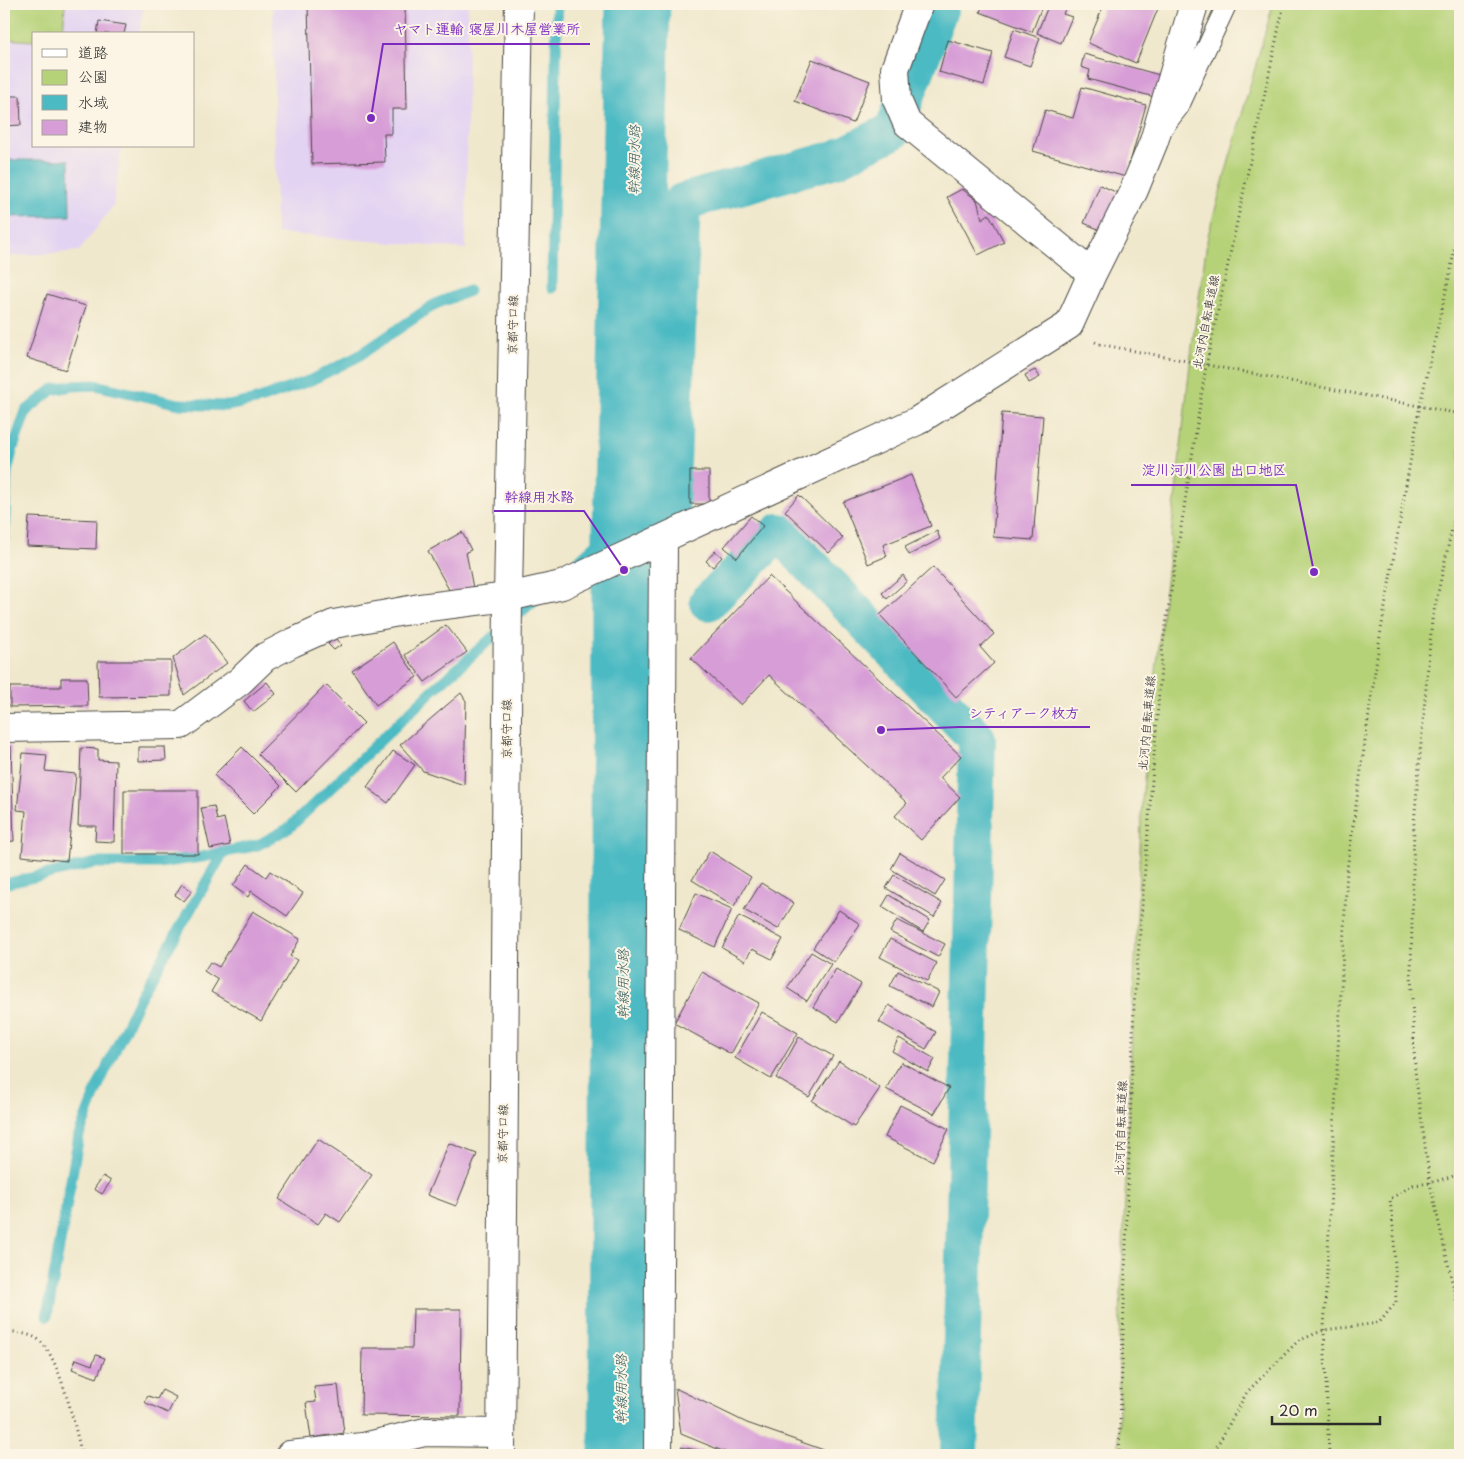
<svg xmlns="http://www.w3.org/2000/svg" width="1464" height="1459" viewBox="0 0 1464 1459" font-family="'Playpen Sans','Klee One',sans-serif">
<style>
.built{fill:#e3d3f3}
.green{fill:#b6d278;stroke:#707e52}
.water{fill:#4bbac3;stroke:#3b7277}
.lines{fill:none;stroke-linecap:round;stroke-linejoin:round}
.stream{stroke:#4bbac3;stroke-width:11}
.canal{stroke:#4bbac3;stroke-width:38}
.river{stroke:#4bbac3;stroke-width:65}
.building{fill:#d79dd7}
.service-casing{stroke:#494743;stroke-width:21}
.minor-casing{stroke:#494743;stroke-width:30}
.primary-casing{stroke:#494743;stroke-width:30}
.path{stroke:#494743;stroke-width:3;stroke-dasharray:1 4;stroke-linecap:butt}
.service{stroke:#fff;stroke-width:19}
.minor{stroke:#fff;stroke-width:28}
.primary{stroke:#fff;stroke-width:28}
.labels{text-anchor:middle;stroke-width:4;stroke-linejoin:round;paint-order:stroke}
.street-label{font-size:12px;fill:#2b2b2b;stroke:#fcf5e5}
.water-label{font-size:14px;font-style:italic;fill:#365d60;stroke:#fcf5e5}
.leader{fill:none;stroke:#7b2cbf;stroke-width:2}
.callout-dot{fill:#7b2cbf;stroke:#fcf5e5;stroke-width:2}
.callout-label{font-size:14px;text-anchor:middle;font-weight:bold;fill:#7b2cbf;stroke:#fcf5e5;stroke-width:4;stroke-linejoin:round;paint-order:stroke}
</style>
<rect width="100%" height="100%" fill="#fcf5e5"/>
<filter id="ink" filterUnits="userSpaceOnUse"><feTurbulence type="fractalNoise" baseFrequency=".02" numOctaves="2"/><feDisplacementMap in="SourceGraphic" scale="10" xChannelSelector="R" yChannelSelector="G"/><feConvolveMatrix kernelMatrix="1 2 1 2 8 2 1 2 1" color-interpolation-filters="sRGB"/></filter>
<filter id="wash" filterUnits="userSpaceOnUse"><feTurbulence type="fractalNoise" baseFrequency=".0096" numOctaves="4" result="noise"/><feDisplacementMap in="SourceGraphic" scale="20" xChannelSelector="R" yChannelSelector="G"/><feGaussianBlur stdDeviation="1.12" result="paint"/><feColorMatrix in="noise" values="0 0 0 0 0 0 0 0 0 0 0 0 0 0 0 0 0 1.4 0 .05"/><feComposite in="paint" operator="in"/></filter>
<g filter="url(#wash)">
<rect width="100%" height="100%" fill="#f0e8cc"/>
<!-- built -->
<path class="built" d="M 4,4 L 144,4 L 139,34 L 34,34 L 34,146 L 122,146 L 113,206 L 79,251 L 4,257 Z
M 273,4 L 468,4 L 466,249 L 276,233 Z"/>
<!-- green -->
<path class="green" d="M 4,4 L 65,4 L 63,34 L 34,34 L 34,41 L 4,39 Z
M 1273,4 L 1460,4 L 1460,1455 L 1119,1455 L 1119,1338 L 1142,799 L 1192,346 L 1208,235 Z"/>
<!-- water -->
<path class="water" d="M 4,160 L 69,160 L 70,216 L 4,217 Z"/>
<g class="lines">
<!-- stream -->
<path class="stream" d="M 552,288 L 557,4
M 4,537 L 7,471 L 13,448 L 26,411 L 52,390 L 71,386 L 95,385 L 179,404 L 228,406 L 260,399 L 311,380 L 357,357 L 435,304 L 469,291
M 565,573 L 626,517
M 4,884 L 95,863 L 159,863 L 202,857 L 258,845 L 289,828 L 433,690 L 538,597
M 47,1316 L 79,1135 L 98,1086 L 140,997 L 223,853"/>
<!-- canal -->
<path class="canal" d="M 626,517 L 670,516 L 682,202 L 836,159 L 893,131 L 941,4
M 708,602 L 779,532 L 977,739 L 959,1455"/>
<!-- river -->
<path class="river" d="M 621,1455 L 624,570 L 638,4"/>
</g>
<g id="blocks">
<!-- building -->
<path class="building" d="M 308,4 L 405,4 L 407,109 L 392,109 L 392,134 L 384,134 L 385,162 L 312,164 Z
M 983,4 L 1043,4 L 1032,32 L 980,12 Z
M 1049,4 L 1067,4 L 1063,14 L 1072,17 L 1061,43 L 1037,33 Z
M 1104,4 L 1155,4 L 1159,6 L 1136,63 L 1088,43 Z
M 99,21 L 126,25 L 124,34 L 97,34 Z
M 1014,29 L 1040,38 L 1030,66 L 1004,57 Z
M 948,40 L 993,53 L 984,85 L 939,72 Z
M 1084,54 L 1163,76 L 1158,98 L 1088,79 L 1090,70 L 1081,67 Z
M 812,59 L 870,81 L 853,123 L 795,101 Z
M 1082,87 L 1146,105 L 1126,177 L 1033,151 L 1045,110 L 1073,118 Z
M 4,96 L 20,96 L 21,125 L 4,126 Z
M 1100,185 L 1120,194 L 1105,232 L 1084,223 Z
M 962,189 L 977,200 L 982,219 L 989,214 L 1004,242 L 978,255 L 947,197 Z
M 47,294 L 86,306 L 66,370 L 27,358 Z
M 1035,370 L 1040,377 L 1029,383 L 1025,375 Z
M 1002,413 L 1043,416 L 1033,540 L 993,537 Z
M 690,471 L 709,471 L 709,504 L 690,504 Z
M 911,475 L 931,526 L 883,545 L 887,556 L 868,564 L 843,502 Z
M 799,495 L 843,538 L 829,553 L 785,511 Z
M 751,516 L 763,526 L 737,558 L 724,547 Z
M 29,517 L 97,520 L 96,549 L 27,546 Z
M 937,531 L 940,539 L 909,555 L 905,547 Z
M 462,532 L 471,550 L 466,552 L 474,593 L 453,597 L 428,551 Z
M 715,551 L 722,557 L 713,567 L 706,561 Z
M 933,567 L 994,634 L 980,647 L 994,663 L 956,697 L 880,615 Z
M 903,575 L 907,581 L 887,599 L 882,593 Z
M 769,576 L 961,756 L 940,778 L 960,797 L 921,840 L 895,816 L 907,803 L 769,675 L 741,705 L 691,658 Z
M 446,625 L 467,652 L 425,682 L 405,655 Z
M 205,634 L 227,663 L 184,695 L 173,658 Z
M 335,638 L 341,645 L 334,650 L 328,644 Z
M 393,642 L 417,677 L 376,705 L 352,670 Z
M 98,661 L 171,661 L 171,696 L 99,697 Z
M 61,678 L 87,678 L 88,706 L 10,707 L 10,687 L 61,687 Z
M 267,682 L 276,694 L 253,712 L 244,701 Z
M 326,685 L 364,723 L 296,792 L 258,754 Z
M 461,693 L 466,701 L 464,785 L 423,771 L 400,745 Z
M 4,746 L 11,746 L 14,841 L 4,842 Z
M 138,747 L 165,747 L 166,760 L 138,761 Z
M 242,747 L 281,786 L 253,814 L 214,775 Z
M 81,748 L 98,749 L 98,760 L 116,761 L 114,842 L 95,841 L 96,826 L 78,826 Z
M 393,751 L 415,765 L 388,803 L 367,787 Z
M 23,753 L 47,755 L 45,771 L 76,774 L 67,861 L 22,856 L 26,811 L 17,810 Z
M 124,790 L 198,790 L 198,854 L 124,854 Z
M 214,806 L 217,820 L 224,818 L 230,845 L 210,849 L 201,808 Z
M 710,851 L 751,877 L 734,906 L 692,880 Z
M 900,853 L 945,880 L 935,896 L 891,869 Z
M 248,864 L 266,877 L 270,871 L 303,893 L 287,916 L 251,891 L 248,897 L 233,886 Z
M 894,875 L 942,903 L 934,917 L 886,888 Z
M 761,883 L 794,903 L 778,929 L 744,910 Z
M 182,884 L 192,891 L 184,901 L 175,895 Z
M 696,893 L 732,909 L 715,947 L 679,930 Z
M 889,895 L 930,920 L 923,932 L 882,907 Z
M 839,910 L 860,924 L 834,962 L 813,948 Z
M 253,911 L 300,939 L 290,956 L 297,960 L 261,1021 L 211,992 L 218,980 L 204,971 L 210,962 L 219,967 Z
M 739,916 L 783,939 L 772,959 L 752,949 L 745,961 L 722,948 Z
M 897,920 L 945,944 L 938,957 L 890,932 Z
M 890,939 L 937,963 L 927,981 L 880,957 Z
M 811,952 L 831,964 L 807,1001 L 787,988 Z
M 836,969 L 861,984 L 838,1022 L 813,1007 Z
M 898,971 L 939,992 L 932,1007 L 890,986 Z
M 702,972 L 759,1003 L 731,1054 L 674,1023 Z
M 889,1005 L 936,1032 L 926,1049 L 879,1022 Z
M 762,1012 L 798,1033 L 771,1079 L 735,1058 Z
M 799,1037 L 833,1056 L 809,1097 L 776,1078 Z
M 899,1038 L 935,1059 L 928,1072 L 892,1051 Z
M 839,1061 L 880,1088 L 854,1127 L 812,1101 Z
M 901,1062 L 949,1088 L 934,1114 L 886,1089 Z
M 900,1105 L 949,1129 L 933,1161 L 885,1137 Z
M 318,1139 L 372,1175 L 340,1222 L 326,1213 L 318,1224 L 279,1199 Z
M 449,1143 L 477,1154 L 456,1206 L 427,1195 Z
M 103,1176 L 111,1181 L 102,1194 L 94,1189 Z
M 413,1309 L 461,1309 L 460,1416 L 361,1415 L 362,1348 L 412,1348 Z
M 96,1355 L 105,1358 L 97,1378 L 72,1369 L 76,1359 L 92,1365 Z
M 338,1385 L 344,1433 L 311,1438 L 306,1403 L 316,1402 L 314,1387 Z
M 675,1388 L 747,1423 L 838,1455 L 732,1455 L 681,1434 Z
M 162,1390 L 176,1397 L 168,1413 L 144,1402 L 148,1396 L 157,1399 Z
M 681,1447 L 718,1454 L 718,1455 L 679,1455 Z"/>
</g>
</g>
<g filter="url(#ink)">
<use href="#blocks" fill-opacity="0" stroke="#494743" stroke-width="1"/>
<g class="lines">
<defs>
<path id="service" d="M 1163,128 L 1179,107 L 1227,4"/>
<path id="minor" d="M 919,4 L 895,69 L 897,100 L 907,123 L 1092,274
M 4,728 L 181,725 L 240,681 L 265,657 L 292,643 L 334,624 L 420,608 L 508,597 L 562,585 L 917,421 L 1069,325 L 1092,274 L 1134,190 L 1154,141 L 1194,4
M 290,1455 L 363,1447 L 425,1432 L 501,1433
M 658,1455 L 663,540"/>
<path id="primary" d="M 501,1455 L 508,597 L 519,4"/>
</defs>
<!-- service casing -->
<use href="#service" class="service-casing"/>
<!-- minor casing -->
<use href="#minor" class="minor-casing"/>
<!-- primary casing -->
<use href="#primary" class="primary-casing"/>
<!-- path -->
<path class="path" d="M 1095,342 L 1099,344 L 1460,414
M 1460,492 L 1432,620 L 1414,823 L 1411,972 L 1415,1071 L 1430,1183 L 1460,1317
M 4,1330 C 13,1332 25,1333 34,1337 C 59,1348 75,1429 82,1455
M 1119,1455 L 1134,1006 L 1163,643 L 1206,366 L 1284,4
M 1212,1455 L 1247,1392 L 1298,1341 L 1324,1330 L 1379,1323 L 1396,1302 L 1394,1236 L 1390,1199 L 1413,1185 L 1430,1183 L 1460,1174
M 1329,1455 L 1324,1330 L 1347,869 L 1380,636 L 1420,405 L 1451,269 L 1460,215"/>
<!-- service -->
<use href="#service" class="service"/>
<!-- minor -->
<use href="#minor" class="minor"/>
<!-- primary -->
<use href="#primary" class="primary"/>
</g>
</g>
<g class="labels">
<!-- street labels -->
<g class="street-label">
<text transform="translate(1206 322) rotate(-79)" y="4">北河内自転車道線</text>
<text transform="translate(513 325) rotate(-89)" y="4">京都守口線</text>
<text transform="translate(1147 723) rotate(-85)" y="4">北河内自転車道線</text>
<text transform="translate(507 729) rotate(-90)" y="4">京都守口線</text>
<text transform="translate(1121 1128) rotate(-88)" y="4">北河内自転車道線</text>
<text transform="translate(503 1134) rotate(-89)" y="4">京都守口線</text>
</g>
<!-- water labels -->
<g class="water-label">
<text transform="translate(634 160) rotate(-89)" y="5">幹線用水路</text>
<text transform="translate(623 984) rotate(-90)" y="5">幹線用水路</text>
<text transform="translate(621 1389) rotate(-90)" y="5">幹線用水路</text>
</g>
</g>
<!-- callouts -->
<path class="leader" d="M371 118L383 44H590M1314 572L1296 485H1131M624 570L584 511H494M881 730L959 727H1090"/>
<g class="callout-dot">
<circle cx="371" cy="118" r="5"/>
<circle cx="1314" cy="572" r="5"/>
<circle cx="624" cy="570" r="5"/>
<circle cx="881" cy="730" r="5"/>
</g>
<g class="callout-label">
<text x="487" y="34">ヤマト運輸 寝屋川木屋営業所</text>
<text x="1214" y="475">淀川河川公園 出口地区</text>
<text x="539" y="502">幹線用水路</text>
<text x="1024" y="718">シティアーク枚方</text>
</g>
<!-- margin -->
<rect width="1464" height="1459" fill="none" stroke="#fcf5e5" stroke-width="20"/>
<!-- legend -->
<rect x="32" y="32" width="162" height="115" fill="#fcf5e5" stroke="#a8a49b"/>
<rect x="42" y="49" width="25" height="8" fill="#ffffff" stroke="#a8a49b"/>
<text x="78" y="58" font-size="15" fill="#2b2b2b">道路</text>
<rect x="42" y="70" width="25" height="15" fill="#b6d278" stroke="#a8a49b"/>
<text x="78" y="82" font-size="15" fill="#2b2b2b">公園</text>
<rect x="42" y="95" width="25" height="15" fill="#4bbac3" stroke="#a8a49b"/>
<text x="78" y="108" font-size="15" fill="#2b2b2b">水域</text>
<rect x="42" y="120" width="25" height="15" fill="#d79dd7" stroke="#a8a49b"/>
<text x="78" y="132" font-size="15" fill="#2b2b2b">建物</text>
<!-- scale -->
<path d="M1272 1416v8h108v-8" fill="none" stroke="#2b2b2b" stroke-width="2.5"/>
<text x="1279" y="1416" font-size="15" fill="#2b2b2b" stroke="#fcf5e5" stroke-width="4" paint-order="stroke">20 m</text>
</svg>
